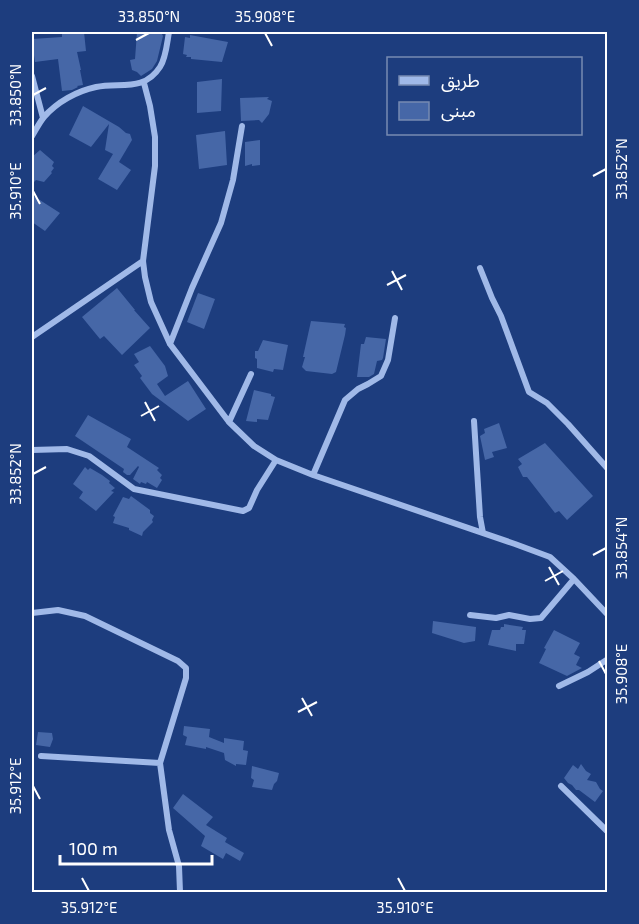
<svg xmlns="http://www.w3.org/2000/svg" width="639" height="924" viewBox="0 0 639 924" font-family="'Exo 2','Noto Sans Arabic',sans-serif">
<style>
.building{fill:#4667a7}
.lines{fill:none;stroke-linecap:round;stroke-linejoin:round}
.minor{stroke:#a0b9e8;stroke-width:6}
.ticks{fill:none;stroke:#fff;stroke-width:2}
.neatline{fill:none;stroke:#fff;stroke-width:2}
.ticks-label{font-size:15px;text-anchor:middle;fill:#fff}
</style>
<rect width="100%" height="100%" fill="#1d3d7e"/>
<!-- building -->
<path class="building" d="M 62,32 L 84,32 L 86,51 L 77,52 L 81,70 L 80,70 L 83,85 L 77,86 L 78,87 L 72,90 L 62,91 L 58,59 L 35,62 L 32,42 L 32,39 L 62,37 Z
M 137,32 L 161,32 L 163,36 L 157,61 L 152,69 L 141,76 L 137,72 L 132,70 L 130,60 L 135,59 Z
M 190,35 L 228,42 L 222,62 L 191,59 L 191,57 L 186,57 L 187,55 L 183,54 L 185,37 L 190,38 Z
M 222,79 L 221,111 L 197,113 L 197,82 Z
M 269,97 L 267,99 L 272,101 L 269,114 L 262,123 L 259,120 L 241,121 L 240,98 Z
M 83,106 L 119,127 L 126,133 L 130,134 L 132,140 L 119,162 L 131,170 L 117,190 L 98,179 L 113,154 L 105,150 L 109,124 L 91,147 L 69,135 Z
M 225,131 L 227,165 L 199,169 L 196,135 Z
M 260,140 L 260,165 L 252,166 L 252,164 L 245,166 L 245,142 Z
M 40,150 L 54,162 L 52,166 L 54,168 L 51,172 L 52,173 L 44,182 L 36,180 L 32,184 L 32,157 Z
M 32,195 L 60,213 L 45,231 L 32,222 Z
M 117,288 L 135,310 L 134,310 L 150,328 L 122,355 L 104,336 L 100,339 L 82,317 Z
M 198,293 L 215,299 L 204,329 L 187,322 Z
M 311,321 L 345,324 L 344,327 L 346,328 L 345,335 L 336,372 L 332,374 L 306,371 L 302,367 L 305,357 L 303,357 Z
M 366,337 L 386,339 L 383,358 L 382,360 L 377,361 L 374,374 L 369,377 L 357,377 L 361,344 L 364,344 Z
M 263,340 L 288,345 L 283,370 L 274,369 L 273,372 L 257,368 L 257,359 L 255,358 L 255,351 L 258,351 Z
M 150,346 L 165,366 L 168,376 L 157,384 L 165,396 L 188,381 L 206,409 L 188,421 L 152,394 L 140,378 L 142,376 L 134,365 L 139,362 L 134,354 Z
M 254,390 L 271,394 L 271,396 L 275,397 L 268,420 L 257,419 L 257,422 L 246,421 Z
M 88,415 L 131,439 L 127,447 L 159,468 L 157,470 L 162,475 L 160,478 L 162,480 L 157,488 L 147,482 L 146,484 L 141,482 L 140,484 L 133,479 L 139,467 L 138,466 L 130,475 L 127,475 L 123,472 L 124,469 L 75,436 Z
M 499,423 L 507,448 L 492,452 L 494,457 L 485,460 L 480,436 L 485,433 L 484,429 Z
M 545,443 L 593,496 L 567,520 L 559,511 L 555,513 L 527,477 L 523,477 L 518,467 L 522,464 L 518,459 Z
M 85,467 L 88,470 L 90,468 L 102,475 L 110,481 L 109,483 L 115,488 L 111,491 L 114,492 L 96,511 L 79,498 L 83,492 L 73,484 Z
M 131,496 L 150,510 L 150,513 L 154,516 L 152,520 L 153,522 L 143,532 L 142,536 L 129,530 L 129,528 L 113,523 L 115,517 L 113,516 L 123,497 L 129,499 Z
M 433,621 L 476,627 L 475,641 L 464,643 L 432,633 Z
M 504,624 L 523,627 L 522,630 L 526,630 L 524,644 L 516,644 L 516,651 L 488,645 L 492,630 L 500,630 L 501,627 L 504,627 Z
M 554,630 L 580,643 L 574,654 L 580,657 L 576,665 L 582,668 L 567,676 L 539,663 L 546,649 L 544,648 Z
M 184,726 L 210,729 L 209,737 L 224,743 L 224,738 L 244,741 L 243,750 L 248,751 L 246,765 L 236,764 L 236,766 L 225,760 L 224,753 L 206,747 L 206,749 L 185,745 L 187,737 L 183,735 Z
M 38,732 L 52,733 L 53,739 L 50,747 L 36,745 Z
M 581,764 L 586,771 L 591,774 L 587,780 L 596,782 L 600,789 L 603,791 L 595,802 L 579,790 L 576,790 L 572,785 L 568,783 L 564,778 L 573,765 L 578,769 Z
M 252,766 L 279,773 L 277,781 L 274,784 L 272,790 L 252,787 L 254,780 L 251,778 Z
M 183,794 L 213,817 L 206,825 L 227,838 L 225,842 L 244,853 L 240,861 L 226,853 L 223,859 L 201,846 L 205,836 L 173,808 Z"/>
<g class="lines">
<!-- minor -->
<path class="minor" d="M 32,76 L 43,118
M 144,83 L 150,106 L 155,137 L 155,166 L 143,261 L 145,277 L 151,302 L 170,344 L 229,422 L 254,446 L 276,460 L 313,475 L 515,544 L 550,557 L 574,579 L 608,615
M 32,136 C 36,130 39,123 44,117 C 57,102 77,91 96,87 C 120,82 144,92 160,67 C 166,58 167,43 169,32
M 480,268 L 492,298 L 501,316 L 529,392 L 547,403 L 568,424 L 608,469
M 32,337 L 143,261
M 170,344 L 192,288 L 221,223 L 233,180 L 242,126
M 474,421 L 480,517 L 483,533
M 229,422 L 251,374
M 32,450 L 67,449 L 89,456 L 134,489 L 243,511 L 249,508 L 257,490 L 276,460
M 313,475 L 345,400 L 358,389 L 368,384 L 381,376 L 388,360 L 395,318
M 32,613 L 58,610 L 85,616 L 178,661 L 186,668 L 186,678 L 160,763 L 169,830 L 179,866 L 180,892
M 470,615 L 496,618 L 509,615 L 530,619 L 541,618 L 574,579
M 559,686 L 588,672 L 608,659
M 41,756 L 160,763
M 561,786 L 608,832"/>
</g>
<!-- ticks -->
<path class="ticks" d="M 265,33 L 272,46M 136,40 L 149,33M 33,95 L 46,88M 593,176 L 606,169M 33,191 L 40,204M 392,271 L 402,290M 387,285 L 406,275M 145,402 L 155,421M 141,416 L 159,406M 33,474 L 46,467M 593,555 L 606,548M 549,567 L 559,585M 545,581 L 563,571M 599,661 L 606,674M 302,698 L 312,716M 298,712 L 317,702M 33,786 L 40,799M 82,878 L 89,891M 398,878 L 405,891"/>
<!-- border -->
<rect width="639" height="924" fill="none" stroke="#1d3d7e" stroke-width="66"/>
<!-- legend -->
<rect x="387" y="57" width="195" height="78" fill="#1d3d7e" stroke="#778bb2" stroke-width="1.5"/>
<rect x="399" y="76" width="30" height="9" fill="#a0b9e8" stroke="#778bb2" stroke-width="1.5"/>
<text x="441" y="87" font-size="18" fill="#ffffff">طريق</text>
<rect x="399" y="102" width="30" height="18" fill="#4667a7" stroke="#778bb2" stroke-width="1.5"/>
<text x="441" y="117" font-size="18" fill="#ffffff">مبنى</text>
<!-- scale -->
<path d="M60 855v9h152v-9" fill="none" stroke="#ffffff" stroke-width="3"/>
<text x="69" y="855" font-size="18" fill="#ffffff" stroke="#1d3d7e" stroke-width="4.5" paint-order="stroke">100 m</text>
<rect x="33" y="33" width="573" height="858" class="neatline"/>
<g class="ticks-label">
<text x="149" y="22">33.850°N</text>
<text x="265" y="22">35.908°E</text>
<text transform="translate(16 95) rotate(-90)" y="5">33.850°N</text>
<text transform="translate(622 169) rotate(-90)" y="5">33.852°N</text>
<text transform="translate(16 191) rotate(-90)" y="5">35.910°E</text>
<text transform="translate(16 474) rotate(-90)" y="5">33.852°N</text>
<text transform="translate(622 548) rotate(-90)" y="5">33.854°N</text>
<text transform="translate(622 674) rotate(-90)" y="5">35.908°E</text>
<text transform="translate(16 786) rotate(-90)" y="5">35.912°E</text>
<text x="89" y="913">35.912°E</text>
<text x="405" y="913">35.910°E</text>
</g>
</svg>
